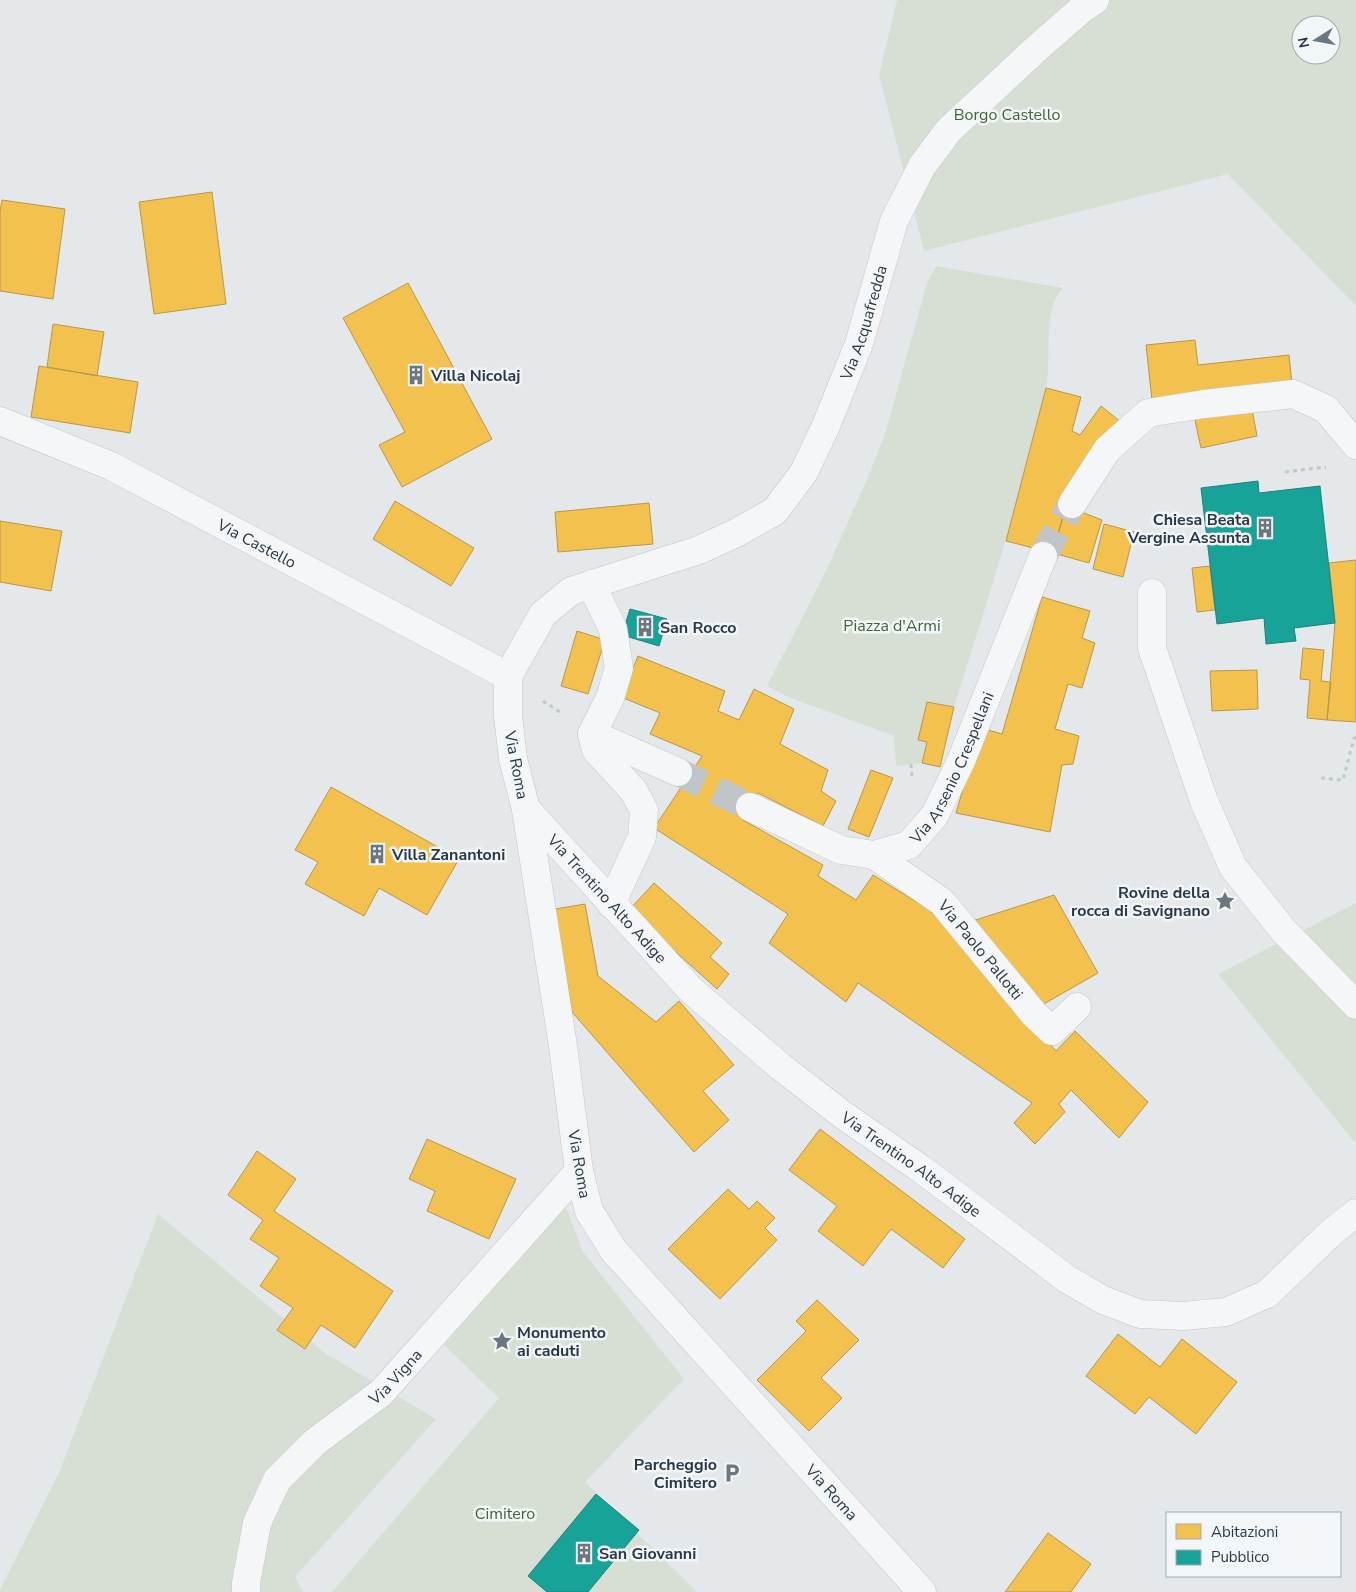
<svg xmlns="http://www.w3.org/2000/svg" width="1356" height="1592" viewBox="0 0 1356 1592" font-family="'Nunito Sans',sans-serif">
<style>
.green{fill:#d7dfd5;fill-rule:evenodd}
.homes{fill:#f2c14e;stroke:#b6984c}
.public{fill:#17a398;stroke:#1c837f}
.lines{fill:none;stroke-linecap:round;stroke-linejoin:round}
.street-tunnel{stroke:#bfc5c9;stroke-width:28;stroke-dasharray:28 14;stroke-linecap:butt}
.street-casing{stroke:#c3c6c8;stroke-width:29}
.path{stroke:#c3c8ca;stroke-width:3;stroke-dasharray:4 4;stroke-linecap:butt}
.street{stroke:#f4f6f7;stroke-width:28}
.labels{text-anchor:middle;stroke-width:5;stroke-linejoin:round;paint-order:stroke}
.park-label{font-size:16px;fill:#446335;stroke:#f3f6f9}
.street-label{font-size:16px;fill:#293846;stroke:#f3f6f9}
.poi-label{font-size:16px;font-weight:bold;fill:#293846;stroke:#f3f6f9;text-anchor:start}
</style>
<rect width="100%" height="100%" fill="#e5e8ea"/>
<!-- green -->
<path class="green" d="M 897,0 L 1356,0 L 1356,306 L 1228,174 L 924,251 L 879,75 ZM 1301,25 L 1331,25 L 1331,55 L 1301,55 Z
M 936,266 L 1063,288 C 1042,306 1052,363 1046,390 C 1021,497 987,602 954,707 L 927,702 L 918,739 L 927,742 L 922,763 L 896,766 L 894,736 L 788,697 L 767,686 L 825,573 L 868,477 L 885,434 L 927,283 Z
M 1356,903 L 1356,1144 L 1218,974 Z
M 565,1205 L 583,1252 L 684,1379 L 585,1482 L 697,1592 L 332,1592 L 499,1398 L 444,1345 Z
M 158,1214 L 325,1353 L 436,1419 L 295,1577 L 303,1592 L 0,1592 L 0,1589 L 59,1473 Z"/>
<!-- homes -->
<path class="homes" d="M 212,192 L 226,304 L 154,314 L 139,202 Z
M 2,200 L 65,209 L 53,299 L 0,291 L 0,211 Z
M 408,283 L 492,439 L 402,487 L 379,445 L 405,432 L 343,318 Z
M 53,324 L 104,332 L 97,376 L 47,367 Z
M 1195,340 L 1198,365 L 1289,355 L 1293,394 L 1153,409 L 1146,345 Z
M 39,366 L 138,382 L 130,433 L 31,417 Z
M 1046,388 L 1081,397 L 1072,431 L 1080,435 L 1101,406 L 1127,427 L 1068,497 L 1053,553 L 1006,541 Z
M 1251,404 L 1257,436 L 1201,448 L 1194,416 Z
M 395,501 L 474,548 L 451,586 L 373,539 Z
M 649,503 L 653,544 L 558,552 L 555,512 Z
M 1066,506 L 1102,520 L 1089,563 L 1053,553 Z
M 0,521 L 62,531 L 51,591 L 0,582 Z
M 1104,524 L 1134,532 L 1123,577 L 1093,569 Z
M 1356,560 L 1356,722 L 1327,720 L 1335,623 L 1329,563 Z
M 1210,566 L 1215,610 L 1197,612 L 1192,568 Z
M 1042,597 L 1090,611 L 1082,638 L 1095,643 L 1082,688 L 1068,684 L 1055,729 L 1079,736 L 1073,764 L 1062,765 L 1050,832 L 956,813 L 981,728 L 1002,734 Z
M 577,631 L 605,640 L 588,694 L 561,686 Z
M 1303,648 L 1324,650 L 1321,681 L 1331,682 L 1327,720 L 1307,718 L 1310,680 L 1300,679 Z
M 638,656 L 725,691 L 718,711 L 739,720 L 754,689 L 794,709 L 780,744 L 828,770 L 821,791 L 836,801 L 823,826 L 758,793 L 743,820 L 823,865 L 818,876 L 856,900 L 873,875 L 928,909 L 971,953 L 1056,1051 L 1075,1031 L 1148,1102 L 1119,1138 L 1071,1090 L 1059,1104 L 1065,1112 L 1035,1144 L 1014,1123 L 1032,1103 L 858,983 L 846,1002 L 769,943 L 788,914 L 654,828 L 702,756 L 650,734 L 660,713 L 621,697 Z
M 1257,670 L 1258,709 L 1212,711 L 1210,671 Z
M 927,702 L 954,707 L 940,767 L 922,763 L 927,742 L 918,740 Z
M 871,770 L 893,778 L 869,837 L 848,829 Z
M 331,787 L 459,859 L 427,915 L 379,888 L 364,916 L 305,884 L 318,862 L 295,850 Z
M 654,883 L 722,943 L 710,957 L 729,974 L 717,989 L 629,910 Z
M 1054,895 L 1098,973 L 1035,1009 L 966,923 Z
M 585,904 L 598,976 L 656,1022 L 679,1001 L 734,1065 L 703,1091 L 729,1120 L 694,1152 L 572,1012 L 555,909 Z
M 820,1129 L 965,1239 L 943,1268 L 891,1229 L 863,1266 L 818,1231 L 837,1206 L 789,1170 Z
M 427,1139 L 516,1179 L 489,1239 L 427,1211 L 435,1191 L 409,1179 Z
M 257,1151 L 296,1179 L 274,1211 L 393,1291 L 355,1348 L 321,1325 L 305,1349 L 277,1330 L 293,1308 L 260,1286 L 279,1258 L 250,1239 L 263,1220 L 228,1195 Z
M 728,1189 L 749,1209 L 757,1201 L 775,1218 L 765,1228 L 777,1240 L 720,1299 L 668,1249 Z
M 817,1300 L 859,1340 L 821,1378 L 842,1398 L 809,1431 L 757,1380 L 806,1331 L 796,1321 Z
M 1118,1334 L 1160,1367 L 1182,1339 L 1237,1382 L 1196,1434 L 1149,1397 L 1135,1414 L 1086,1376 Z
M 1048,1533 L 1091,1564 L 1071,1592 L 1005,1592 Z"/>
<!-- public -->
<path class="public" d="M 1258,481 L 1259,493 L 1320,486 L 1335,623 L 1294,628 L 1296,641 L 1266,644 L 1264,618 L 1217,624 L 1201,488 Z
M 630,609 L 667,619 L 659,646 L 622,635 Z
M 596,1494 L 639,1530 L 588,1592 L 547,1592 L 528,1576 Z"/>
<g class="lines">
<!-- street-tunnel -->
<path class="street-tunnel" d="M 1043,556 L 1072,504
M 678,772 L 750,807"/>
<defs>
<g id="street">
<path id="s1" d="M 0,421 L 111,466 L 508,676"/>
<path d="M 1072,504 L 1107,450 L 1148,413 L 1204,404 L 1293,394 L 1326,409 L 1356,445"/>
<path d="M 591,584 L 613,629 L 619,668 L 610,698 L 592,734 L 596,750 L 633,790 L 644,810 L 642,837 L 611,904"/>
<path d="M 1152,593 L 1152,648 L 1204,801 L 1233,867 L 1283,930 L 1356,1005"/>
<path d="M 592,734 L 678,772"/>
<path id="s2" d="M 750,807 L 841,850 L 874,855 L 909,845 L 935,815 L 961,761 L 1043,556"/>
<path id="s3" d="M 526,809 L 691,990 L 781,1067 L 843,1115 L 921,1169 L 1067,1279 L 1103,1300 L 1140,1314 L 1183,1316 L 1226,1312 L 1267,1294 L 1332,1232 L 1356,1213"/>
<path id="s4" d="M 874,855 L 942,902 L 1034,1014 L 1052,1031 L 1077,1007"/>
<path id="s5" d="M 246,1592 L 246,1583 L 257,1523 L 277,1480 L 315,1442 L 381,1393 L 579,1171"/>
<path id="s6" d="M 922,1592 L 614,1251 L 589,1211 L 579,1171 L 563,1046 L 526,809 L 513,759 L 508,716 L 508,676 L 543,614 L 571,591 L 699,550 L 736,533 L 775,511 L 804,472 L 825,428 L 859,344 L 894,221 L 922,166 L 949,130 L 1036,49 L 1083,8 L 1095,0"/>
</g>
</defs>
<!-- street casing -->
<use href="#street" class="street-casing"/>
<!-- path -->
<path class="path" d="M 1285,472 L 1326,467
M 543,701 L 563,714
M 911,764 L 912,778
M 1321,778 L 1343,780 L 1354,738 L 1356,738"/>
<!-- street -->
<use href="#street" class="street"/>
</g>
<!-- icons -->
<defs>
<symbol id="building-bare" viewBox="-9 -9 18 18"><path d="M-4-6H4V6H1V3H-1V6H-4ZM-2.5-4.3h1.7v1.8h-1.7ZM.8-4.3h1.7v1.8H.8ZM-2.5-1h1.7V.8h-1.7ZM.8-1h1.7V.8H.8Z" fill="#6b767f" stroke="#f3f6f9" stroke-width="2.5" paint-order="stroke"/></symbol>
<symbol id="sight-bare" viewBox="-9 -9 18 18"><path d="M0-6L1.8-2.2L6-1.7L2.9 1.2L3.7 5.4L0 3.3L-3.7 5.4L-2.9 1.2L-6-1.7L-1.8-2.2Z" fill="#6b767f" stroke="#f3f6f9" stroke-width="2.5" paint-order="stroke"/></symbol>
<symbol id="parking-bare" viewBox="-9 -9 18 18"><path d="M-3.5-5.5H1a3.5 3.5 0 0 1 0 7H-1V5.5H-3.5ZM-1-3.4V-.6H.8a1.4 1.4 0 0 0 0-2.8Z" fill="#6b767f" stroke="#f3f6f9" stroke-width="2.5" paint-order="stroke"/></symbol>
</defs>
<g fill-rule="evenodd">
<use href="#building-bare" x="402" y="361" width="28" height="28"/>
<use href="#building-bare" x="1251" y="514" width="28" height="28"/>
<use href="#building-bare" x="631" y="613" width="28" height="28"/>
<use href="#building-bare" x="363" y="840" width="28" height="28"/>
<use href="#sight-bare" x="1211" y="887" width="28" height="28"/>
<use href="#sight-bare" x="488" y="1327" width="28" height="28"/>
<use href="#parking-bare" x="718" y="1459" width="28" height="28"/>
<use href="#building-bare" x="570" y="1539" width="28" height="28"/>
</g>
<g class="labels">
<!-- park labels -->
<g class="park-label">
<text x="1007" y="120">Borgo Castello</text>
<text x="892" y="631">Piazza d'Armi</text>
<text x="505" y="1519">Cimitero</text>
</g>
<!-- street labels -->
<g class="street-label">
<text dy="6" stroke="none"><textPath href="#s6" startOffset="1586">Via Acquafredda</textPath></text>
<text dy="6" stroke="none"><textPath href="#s1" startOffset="285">Via Castello</textPath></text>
<text transform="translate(517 765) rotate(79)" y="6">Via Roma</text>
<text dy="6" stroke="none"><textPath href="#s2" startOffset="260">Via Arsenio Crespellani</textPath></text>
<text dy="6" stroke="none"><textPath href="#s3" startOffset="121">Via Trentino Alto Adige</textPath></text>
<text dy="6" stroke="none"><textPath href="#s4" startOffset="144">Via Paolo Pallotti</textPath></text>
<text transform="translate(580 1164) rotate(80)" y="6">Via Roma</text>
<text dy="6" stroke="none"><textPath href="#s3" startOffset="526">Via Trentino Alto Adige</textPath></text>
<text dy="6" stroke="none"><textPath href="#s5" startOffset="275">Via Vigna</textPath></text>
<text transform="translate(832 1492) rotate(48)" y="6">Via Roma</text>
</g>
<!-- poi labels -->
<g class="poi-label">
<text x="431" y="381">Villa Nicolaj</text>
<text x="1250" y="525" text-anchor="end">Chiesa Beata<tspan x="1250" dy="18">Vergine Assunta</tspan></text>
<text x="660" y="633">San Rocco</text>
<text x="392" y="860">Villa Zanantoni</text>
<text x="1210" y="898" text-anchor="end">Rovine della<tspan x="1210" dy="18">rocca di Savignano</tspan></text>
<text x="517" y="1338">Monumento<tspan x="517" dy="18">ai caduti</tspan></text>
<text x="717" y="1470" text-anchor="end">Parcheggio<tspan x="717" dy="18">Cimitero</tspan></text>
<text x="599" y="1559">San Giovanni</text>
</g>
</g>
<!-- legend -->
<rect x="1166" y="1512" width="175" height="65" fill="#f3f6f9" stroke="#a2aab1"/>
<rect x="1176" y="1524" width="25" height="15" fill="#f2c14e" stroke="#a2aab1"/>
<text x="1211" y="1537" font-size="15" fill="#293846">Abitazioni</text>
<rect x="1176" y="1550" width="25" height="15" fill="#17a398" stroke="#a2aab1"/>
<text x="1211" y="1562" font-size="15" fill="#293846">Pubblico</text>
<!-- north arrow -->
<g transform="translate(1316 40) rotate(259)"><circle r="24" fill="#f3f6f9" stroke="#a2aab1"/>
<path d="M0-4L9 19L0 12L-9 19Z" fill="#6b767f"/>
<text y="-8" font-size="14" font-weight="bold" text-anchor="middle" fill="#293846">N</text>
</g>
</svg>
